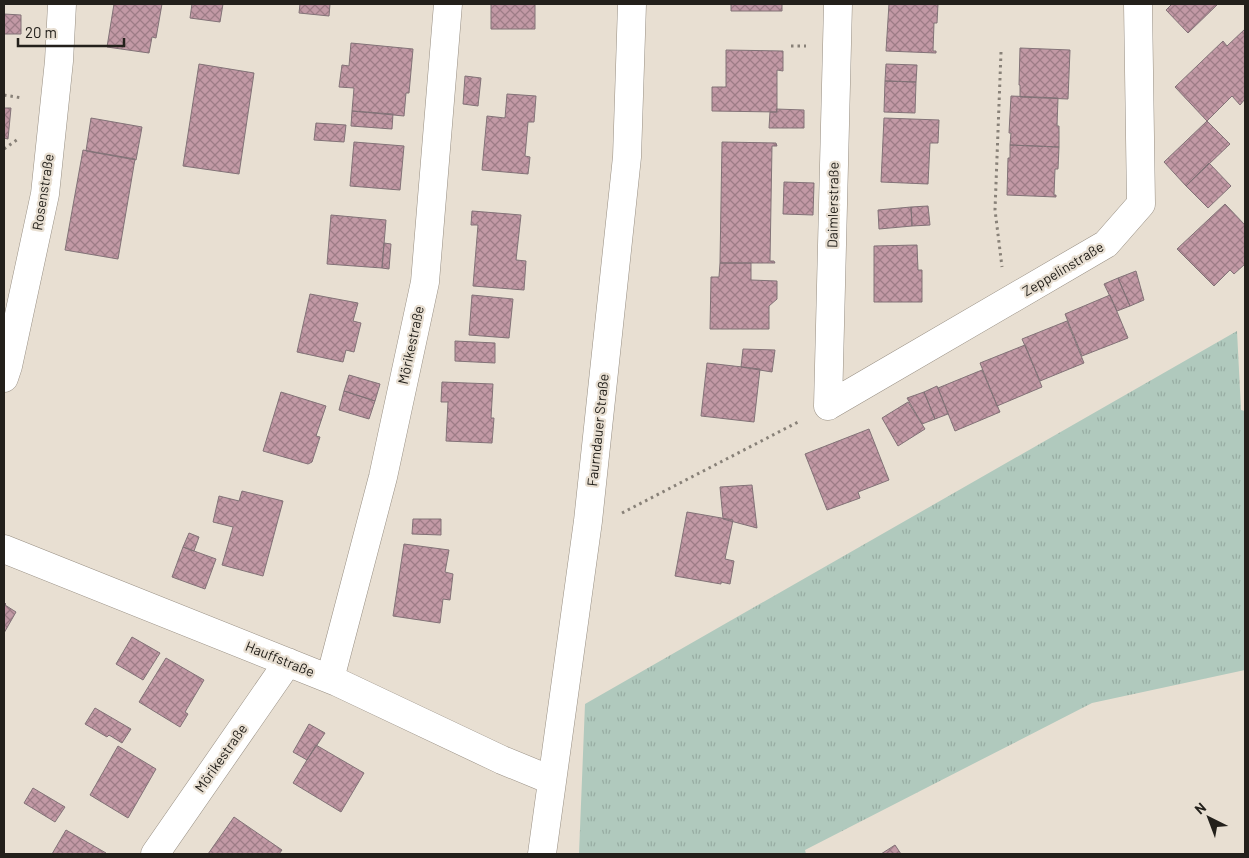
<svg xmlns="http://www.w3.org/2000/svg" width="1249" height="858" viewBox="0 0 1249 858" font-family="Barlow,sans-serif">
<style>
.grass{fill:url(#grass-tufts)}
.building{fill:url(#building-cross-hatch);stroke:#827277}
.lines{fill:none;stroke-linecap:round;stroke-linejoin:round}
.street-casing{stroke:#978e82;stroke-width:29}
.secondary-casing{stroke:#978e82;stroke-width:29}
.path{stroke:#888178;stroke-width:3;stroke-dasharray:2.5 4;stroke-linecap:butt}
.street{stroke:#fff;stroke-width:28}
.secondary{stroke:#fff;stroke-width:28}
.labels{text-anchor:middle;stroke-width:4.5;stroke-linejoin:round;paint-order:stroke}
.street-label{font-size:14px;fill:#23201b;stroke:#e8dfd2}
</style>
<defs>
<pattern id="grass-tufts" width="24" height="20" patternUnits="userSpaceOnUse" patternTransform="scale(1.25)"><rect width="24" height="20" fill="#b0c9bd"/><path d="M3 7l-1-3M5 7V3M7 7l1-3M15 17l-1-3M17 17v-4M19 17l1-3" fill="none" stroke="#97aca2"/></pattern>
<pattern id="building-cross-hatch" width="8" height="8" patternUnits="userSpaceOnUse" patternTransform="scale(1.25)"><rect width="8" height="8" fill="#c299a5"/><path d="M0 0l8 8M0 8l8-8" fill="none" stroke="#9d7c86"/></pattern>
</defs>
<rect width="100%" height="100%" fill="#e8dfd2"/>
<!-- grass -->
<path class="grass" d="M 1237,331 L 1241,410 L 1245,411 L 1245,670 L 1092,703 L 805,850 L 806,854 L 579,854 L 585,704 Z"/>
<!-- building -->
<path class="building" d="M 114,4 L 162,4 L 156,38 L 152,37 L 149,53 L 107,47 Z
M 192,4 L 223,4 L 220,22 L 190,18 Z
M 300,4 L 330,4 L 329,16 L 299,13 Z
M 491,4 L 535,4 L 535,29 L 491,29 Z
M 731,4 L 782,4 L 782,11 L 731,11 Z
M 889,4 L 938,4 L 937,23 L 934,23 L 933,51 L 936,51 L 936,53 L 886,51 Z
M 1172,4 L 1218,4 L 1188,33 L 1166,10 Z
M 4,14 L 21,15 L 21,34 L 4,34 Z
M 1245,29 L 1245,99 L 1240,105 L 1232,96 L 1207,121 L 1175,87 L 1223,41 L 1227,46 Z
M 351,43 L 413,49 L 409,93 L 406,93 L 404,116 L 352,111 L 354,88 L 339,87 L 342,65 L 349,66 Z
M 1020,48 L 1070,50 L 1068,99 L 1020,97 L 1020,85 L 1019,85 Z
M 726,50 L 783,51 L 783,71 L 777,70 L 777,112 L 712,111 L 712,87 L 726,87 Z
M 199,64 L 254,73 L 239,174 L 183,166 Z
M 886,64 L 917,65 L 916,82 L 885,81 Z
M 465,76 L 481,78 L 478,106 L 463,104 Z
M 885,81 L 916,82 L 915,113 L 884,112 Z
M 507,94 L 536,96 L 534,122 L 528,122 L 525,156 L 530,157 L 528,174 L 482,170 L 487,116 L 505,118 Z
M 1011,96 L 1058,98 L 1057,126 L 1059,126 L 1059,147 L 1010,145 L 1011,133 L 1009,133 Z
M 4,108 L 11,108 L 8,139 L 4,138 Z
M 776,109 L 804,110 L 804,128 L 769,128 L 770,112 L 777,112 Z
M 352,111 L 393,114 L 392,129 L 351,126 Z
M 91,118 L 142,127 L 136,160 L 86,151 Z
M 884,118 L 939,120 L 938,143 L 930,143 L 928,184 L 881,182 Z
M 1207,121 L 1230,144 L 1186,186 L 1164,162 Z
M 316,123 L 346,125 L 344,142 L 314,140 Z
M 354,142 L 404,146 L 400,190 L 350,186 Z
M 722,142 L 776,143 L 777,146 L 772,146 L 770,261 L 774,261 L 775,263 L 720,263 Z
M 1010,145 L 1059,147 L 1058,169 L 1055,169 L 1054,195 L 1056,195 L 1056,197 L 1007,195 L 1008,158 L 1010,158 Z
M 83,150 L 135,159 L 118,259 L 65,250 Z
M 1209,163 L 1231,186 L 1208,208 L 1186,186 Z
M 784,182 L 814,183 L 813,215 L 783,214 Z
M 1225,204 L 1245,225 L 1245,264 L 1234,274 L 1230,270 L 1214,286 L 1177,249 Z
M 928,206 L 930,225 L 912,226 L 911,207 Z
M 911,207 L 912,226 L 879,229 L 878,210 Z
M 472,211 L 521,215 L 516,260 L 526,261 L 524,290 L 473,286 L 478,225 L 471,225 Z
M 331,215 L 386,220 L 382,268 L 327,264 Z
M 384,243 L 391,244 L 389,269 L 382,268 Z
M 917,245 L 918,270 L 922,270 L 922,302 L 874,302 L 874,246 Z
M 720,263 L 751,263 L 751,280 L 777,281 L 777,299 L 769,306 L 769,329 L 710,329 L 711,277 L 719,277 Z
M 1136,271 L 1144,300 L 1130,306 L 1118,278 Z
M 1118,278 L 1130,306 L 1117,311 L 1104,284 Z
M 310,294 L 358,303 L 353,321 L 361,323 L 354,352 L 346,350 L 343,362 L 297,352 Z
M 472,295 L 513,299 L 509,338 L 469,335 Z
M 1110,295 L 1128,338 L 1082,356 L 1065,314 Z
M 1067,321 L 1084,363 L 1040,381 L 1022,339 Z
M 455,341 L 495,343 L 495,363 L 455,361 Z
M 1025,345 L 1042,387 L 997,406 L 980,363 Z
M 743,349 L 775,350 L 772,372 L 741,367 Z
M 707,363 L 760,369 L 754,422 L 701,416 Z
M 982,370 L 1000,412 L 955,431 L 938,388 Z
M 349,375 L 380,384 L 375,401 L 344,391 Z
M 442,382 L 493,384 L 491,418 L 494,418 L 492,443 L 446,441 L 448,402 L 441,402 Z
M 937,386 L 948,414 L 935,419 L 924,392 Z
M 344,391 L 375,401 L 369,419 L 339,410 Z
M 281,392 L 326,406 L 316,436 L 320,437 L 312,462 L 308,464 L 263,451 Z
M 924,392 L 935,419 L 922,424 L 907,398 Z
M 908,402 L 925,429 L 898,446 L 882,418 Z
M 869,429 L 889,480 L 858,492 L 860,498 L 827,510 L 805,454 Z
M 752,485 L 757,528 L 723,519 L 720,487 Z
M 242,491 L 283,501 L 263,576 L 222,565 L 233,527 L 213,522 L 219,496 L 239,501 Z
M 687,512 L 733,520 L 725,559 L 734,561 L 730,584 L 721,582 L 721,584 L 675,576 Z
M 413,519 L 441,519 L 441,535 L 412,534 Z
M 189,533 L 199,537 L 194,551 L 183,547 Z
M 404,544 L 449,550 L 445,572 L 453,574 L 450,600 L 443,599 L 440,623 L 393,616 Z
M 183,547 L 216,559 L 205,589 L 172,577 Z
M 4,602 L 6,604 L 5,605 L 16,612 L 4,633 Z
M 132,637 L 160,653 L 143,680 L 116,664 Z
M 166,658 L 204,680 L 185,712 L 188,714 L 180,727 L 139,702 Z
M 95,708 L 131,729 L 122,743 L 109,735 L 107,737 L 85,724 Z
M 309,724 L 325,733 L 307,760 L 293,752 Z
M 316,745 L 364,773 L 341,812 L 293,783 Z
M 118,746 L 156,769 L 128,818 L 90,795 Z
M 33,788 L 65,807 L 55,822 L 24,803 Z
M 234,817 L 282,850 L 279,854 L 208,854 Z
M 66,830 L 106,853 L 106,854 L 52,854 Z
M 895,845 L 901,854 L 881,854 Z"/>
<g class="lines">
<defs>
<path id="street" d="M 4,378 L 8,366 L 45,194 L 59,61 L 62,4
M 828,406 L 1106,244 L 1141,204 L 1138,4
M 828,406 L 838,4
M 4,549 L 337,682 L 502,760 L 551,780
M 330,679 L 383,477 L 425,282 L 448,4
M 155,854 L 288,662"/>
<path id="secondary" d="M 542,854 L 588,521 L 627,157 L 632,4"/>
</defs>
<!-- street casing -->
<use href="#street" class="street-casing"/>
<!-- secondary casing -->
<use href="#secondary" class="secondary-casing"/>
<!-- path -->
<path class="path" d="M 791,46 L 806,46
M 1001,52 L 995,210 L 1002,267
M 4,95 L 22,98
M 4,149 L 18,139
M 622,513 L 800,421"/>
<!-- street -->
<use href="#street" class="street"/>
<!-- secondary -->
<use href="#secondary" class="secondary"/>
</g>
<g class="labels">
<!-- street labels -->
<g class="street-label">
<text transform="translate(43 192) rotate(-81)" y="5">Rosenstraße</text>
<text transform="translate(833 205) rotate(-89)" y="5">Daimlerstraße</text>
<text transform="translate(1063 269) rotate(-31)" y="5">Zeppelinstraße</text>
<text transform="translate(411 345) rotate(-78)" y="5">Mörikestraße</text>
<text transform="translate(598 430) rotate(-84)" y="5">Faurndauer Straße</text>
<text transform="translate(280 659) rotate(22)" y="5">Hauffstraße</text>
<text transform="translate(221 758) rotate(-55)" y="5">Mörikestraße</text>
</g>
</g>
<!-- border -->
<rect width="1249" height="858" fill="none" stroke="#23201b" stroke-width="10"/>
<!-- north arrow -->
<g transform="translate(1209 818) rotate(318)" stroke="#e8dfd2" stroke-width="4" paint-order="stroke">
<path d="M0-4L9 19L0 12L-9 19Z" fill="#23201b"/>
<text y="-8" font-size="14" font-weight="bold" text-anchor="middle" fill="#23201b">N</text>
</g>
<!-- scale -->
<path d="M18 38v8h106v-8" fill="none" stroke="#23201b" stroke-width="2.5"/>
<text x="25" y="38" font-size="15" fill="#23201b" stroke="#e8dfd2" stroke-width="4" paint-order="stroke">20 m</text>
</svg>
